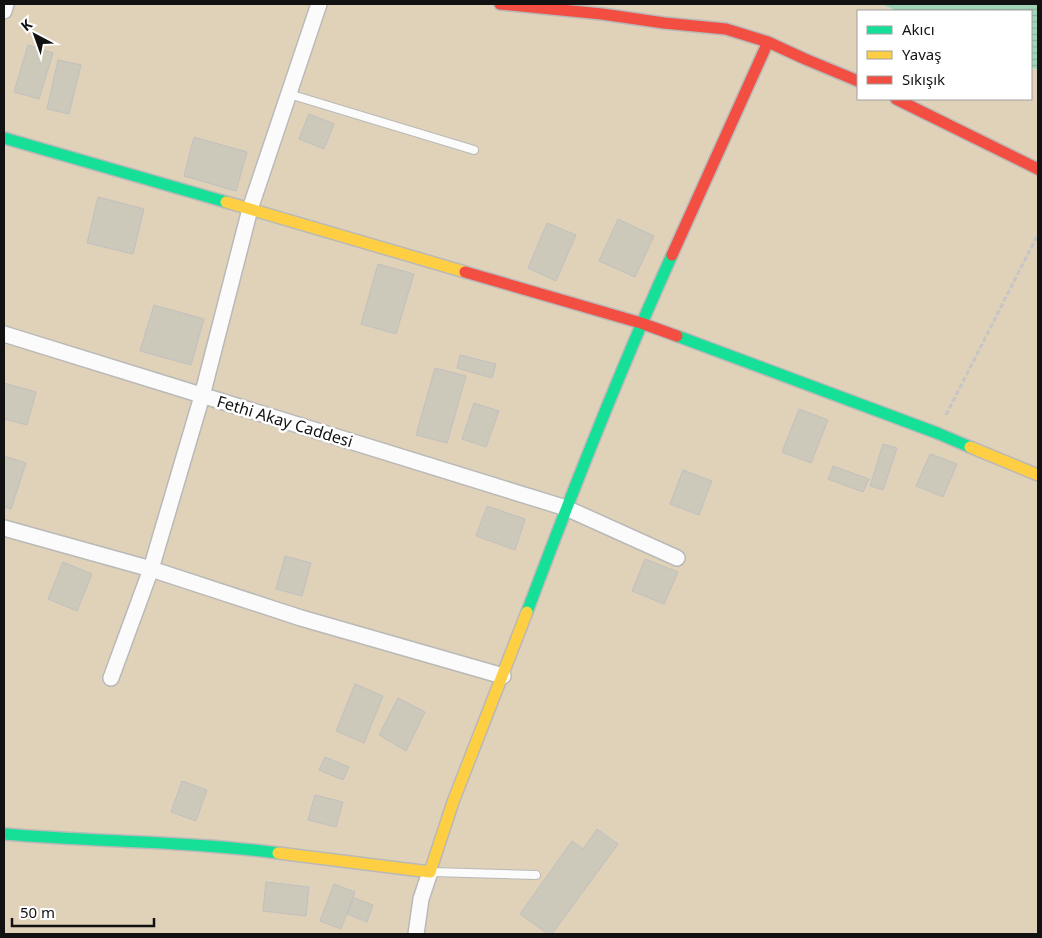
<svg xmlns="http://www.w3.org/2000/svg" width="1042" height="938" viewBox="0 0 1042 938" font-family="'Noto Sans',sans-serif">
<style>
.green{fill:#e0d1b9}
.water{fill:url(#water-rules)}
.building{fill:#ccc9ba;stroke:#c0c0bf}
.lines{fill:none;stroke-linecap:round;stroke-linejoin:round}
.lane-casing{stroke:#b9b9b8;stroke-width:10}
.street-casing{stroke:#b9b9b8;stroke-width:18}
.fast-casing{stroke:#b9b9b8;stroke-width:14}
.slow-casing{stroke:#b9b9b8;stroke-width:14}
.jam-casing{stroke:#b9b9b8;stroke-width:14}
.path{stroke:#c5c6c5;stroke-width:3;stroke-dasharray:5 2.5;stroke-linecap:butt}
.lane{stroke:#fbfbfb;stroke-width:8}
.street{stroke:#fbfbfb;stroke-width:15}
.fast{stroke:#16e098;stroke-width:11}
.slow{stroke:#ffcf43;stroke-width:11}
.jam{stroke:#f24e42;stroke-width:11}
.labels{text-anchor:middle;stroke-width:5;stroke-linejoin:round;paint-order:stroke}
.street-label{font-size:16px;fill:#111211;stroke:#fff}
</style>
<defs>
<pattern id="water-rules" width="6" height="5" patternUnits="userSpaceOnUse" patternTransform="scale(1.25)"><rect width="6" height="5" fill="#a0d5b8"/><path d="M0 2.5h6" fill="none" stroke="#89b69d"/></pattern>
</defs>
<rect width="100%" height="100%" fill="#e7e7e6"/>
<!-- green -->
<path class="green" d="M 4,4 L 881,4 L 897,11 L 858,11 L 858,99 L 1031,99 L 1031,67 L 1038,70 L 1038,934 L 4,934 Z"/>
<!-- water -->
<path class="water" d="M 881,4 L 1038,4 L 1038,70 L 1031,67 L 1031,11 L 897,11 Z"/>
<!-- building -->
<path class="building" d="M 28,45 L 53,53 L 39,99 L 14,92 Z
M 58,60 L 81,65 L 69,114 L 47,109 Z
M 309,114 L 334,124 L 324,149 L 299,139 Z
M 194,137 L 247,152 L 236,191 L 184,176 Z
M 98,197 L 144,209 L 133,254 L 87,243 Z
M 618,219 L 654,236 L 635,277 L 599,261 Z
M 547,223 L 576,235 L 556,281 L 528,268 Z
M 378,264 L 414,274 L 396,334 L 361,324 Z
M 154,305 L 204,319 L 191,365 L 140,351 Z
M 460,355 L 496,364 L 492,378 L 457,368 Z
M 435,368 L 466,376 L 447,443 L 416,435 Z
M 4,383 L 36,392 L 27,425 L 4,419 Z
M 474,403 L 499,411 L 486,447 L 462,439 Z
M 799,409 L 828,420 L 811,463 L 782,452 Z
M 883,444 L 897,448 L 883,490 L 870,486 Z
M 930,454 L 957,464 L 943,497 L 916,486 Z
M 4,456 L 26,463 L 11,509 L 4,507 Z
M 833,466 L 869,479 L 863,492 L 828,479 Z
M 683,470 L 712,481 L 699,515 L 670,504 Z
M 487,506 L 525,519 L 515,550 L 476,536 Z
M 285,556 L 311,563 L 302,596 L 276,589 Z
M 645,559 L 678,572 L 664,604 L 632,591 Z
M 63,562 L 92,574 L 77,611 L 48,599 Z
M 355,684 L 383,696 L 364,743 L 336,731 Z
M 398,698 L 425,712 L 406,751 L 379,735 Z
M 325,757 L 349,767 L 343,780 L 319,770 Z
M 182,781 L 207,790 L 196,821 L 171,812 Z
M 315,795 L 343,802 L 336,827 L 308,820 Z
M 597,829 L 618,844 L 552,934 L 548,934 L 520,914 L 572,841 L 583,849 Z
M 266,882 L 309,887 L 306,916 L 263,911 Z
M 334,884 L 355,892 L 341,929 L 320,921 Z
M 354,898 L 373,905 L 367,922 L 347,914 Z"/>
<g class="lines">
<defs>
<path id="lane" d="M 289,94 L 474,150
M 433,872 L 536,875"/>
<path id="street" d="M 4,11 L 6,4
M 4,334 L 566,508 L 677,558
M 4,528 L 151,569 L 301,618 L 503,676
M 111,678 L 151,569 L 202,396 L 250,209 L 319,4
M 416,934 L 421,899 L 430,872"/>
<path id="fast" d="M 4,138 L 226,202
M 677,336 L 937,433 L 970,447
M 527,612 C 572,492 619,372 672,255
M 4,834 C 95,842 187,841 278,853"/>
<path id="slow" d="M 226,202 L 465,272
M 970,447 L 1038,475
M 278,853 L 430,872 L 453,802 L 527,612"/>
<path id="jam" d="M 500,4 L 602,14 L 664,23 L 726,29 L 768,42 L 805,59 L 858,81
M 896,99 L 1038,169
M 672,255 L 768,42
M 465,272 L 641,323 L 677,336"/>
</defs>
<!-- lane casing -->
<use href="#lane" class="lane-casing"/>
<!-- street casing -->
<use href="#street" class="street-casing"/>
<!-- fast casing -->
<use href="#fast" class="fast-casing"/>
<!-- slow casing -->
<use href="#slow" class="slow-casing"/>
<!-- jam casing -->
<use href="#jam" class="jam-casing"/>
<!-- path -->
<path class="path" d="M 946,415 L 1038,234"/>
<!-- lane -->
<use href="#lane" class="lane"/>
<!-- street -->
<use href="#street" class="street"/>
<!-- fast -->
<use href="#fast" class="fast"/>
<!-- slow -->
<use href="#slow" class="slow"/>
<!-- jam -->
<use href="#jam" class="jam"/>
</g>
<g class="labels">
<!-- street labels -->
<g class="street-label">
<text transform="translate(285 421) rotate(17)" y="6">Fethi Akay Caddesi</text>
</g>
</g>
<!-- border -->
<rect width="1042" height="938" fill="none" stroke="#111211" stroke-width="10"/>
<!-- legend -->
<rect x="857" y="10" width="175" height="90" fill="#ffffff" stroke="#a0a0a0"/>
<rect x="867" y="26" width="25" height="8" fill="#16e098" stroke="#a0a0a0"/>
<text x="902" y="35" font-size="15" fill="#111211">Akıcı</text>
<rect x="867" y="51" width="25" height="8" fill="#ffcf43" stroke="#a0a0a0"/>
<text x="902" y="60" font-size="15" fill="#111211">Yavaş</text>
<rect x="867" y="76" width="25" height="8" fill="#f24e42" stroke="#a0a0a0"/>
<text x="902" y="85" font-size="15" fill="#111211">Sıkışık</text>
<!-- north arrow -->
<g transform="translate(35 35) rotate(319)" stroke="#ffffff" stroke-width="4" paint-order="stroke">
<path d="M0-4L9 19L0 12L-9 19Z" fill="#111211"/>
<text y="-8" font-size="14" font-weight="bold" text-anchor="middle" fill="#111211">K</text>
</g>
<!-- scale -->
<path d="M12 918v8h142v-8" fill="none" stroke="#111211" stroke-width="2.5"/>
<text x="20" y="918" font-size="15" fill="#111211" stroke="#ffffff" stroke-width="4" paint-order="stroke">50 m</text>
</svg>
